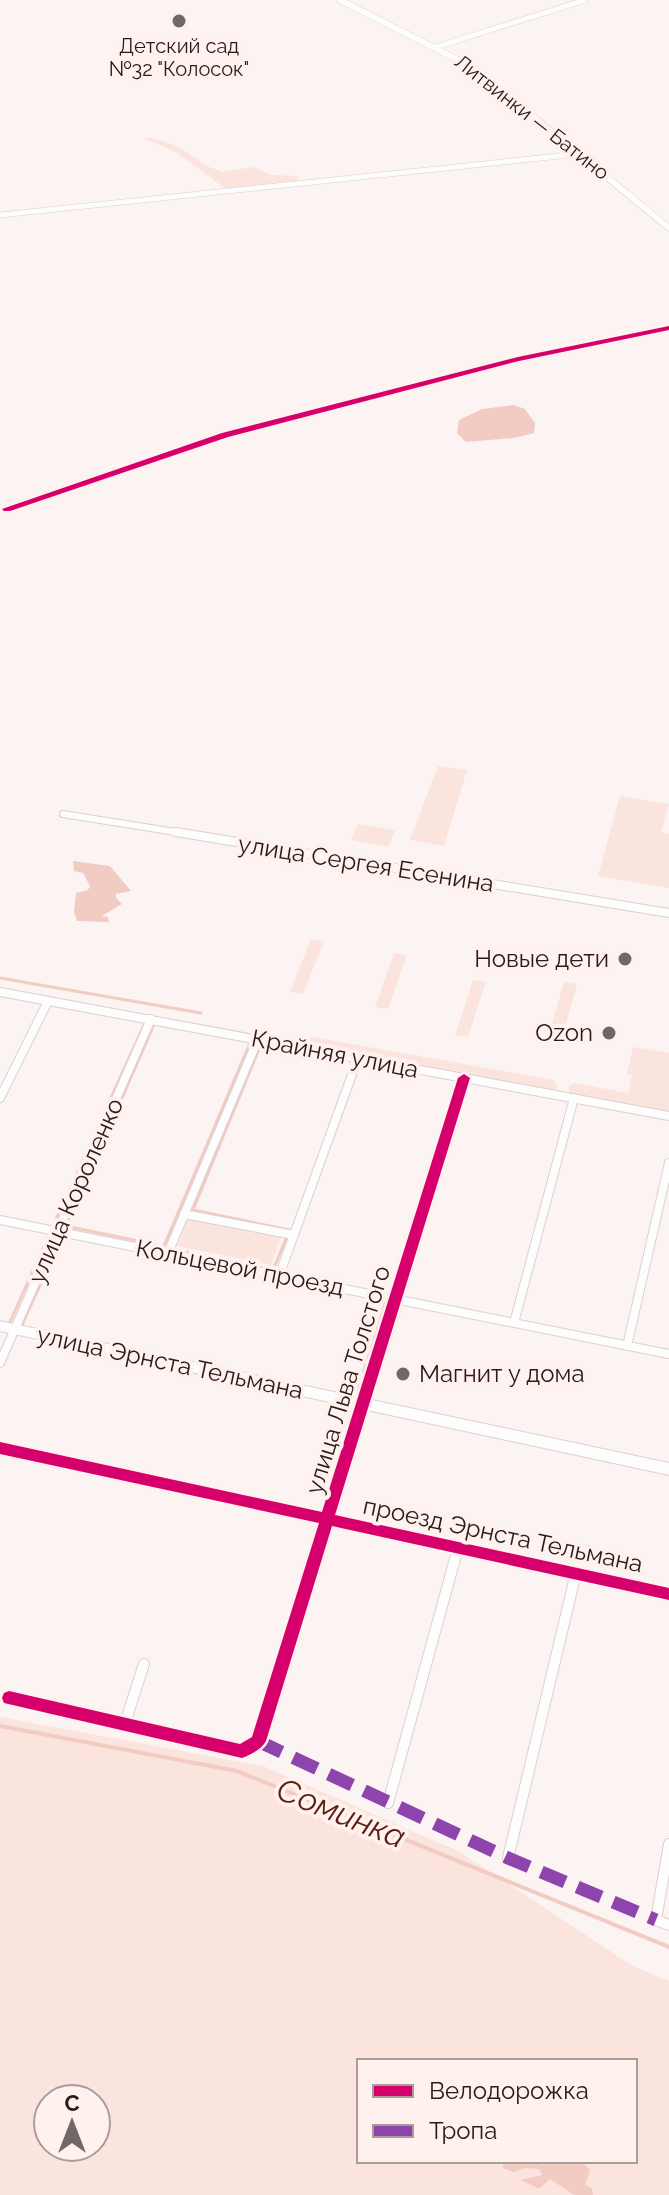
<svg xmlns="http://www.w3.org/2000/svg" width="669" height="2195" viewBox="0 0 669 2195" font-family="Raleway,sans-serif">
<style>
.green{fill:#fce4de;fill-rule:evenodd}
.water{fill:#f2cbc2}
.lines{fill:none;stroke-linecap:round;stroke-linejoin:round}
.stream-far1{stroke:#f2cbc2;stroke-width:3}
.stream{stroke:#f2cbc2;stroke-width:4}
.minor-far3-casing{stroke:#dbd0ce;stroke-width:6}
.minor-far2-casing{stroke:#dbd0ce;stroke-width:8}
.minor-far1-casing{stroke:#dbd0ce;stroke-width:10}
.minor-casing{stroke:#dbd0ce;stroke-width:12}
.tertiary-casing{stroke:#dbd0ce;stroke-width:7}
.secondary-casing{stroke:#dbd0ce;stroke-width:2}
.minor-far3{stroke:#fefdfd;stroke-width:5}
.minor-far2{stroke:#fefdfd;stroke-width:6}
.minor-far1{stroke:#fefdfd;stroke-width:8}
.minor{stroke:#fefdfd;stroke-width:10}
.tertiary{stroke:#fefdfd;stroke-width:6}
.secondary{fill:#fefdfd;fill-rule:evenodd}
.quiet{stroke:#8e44ad;stroke-width:13;stroke-dasharray:26 13;stroke-linecap:butt}
.cycleway-casing{stroke:#fff1ee;stroke-width:5}
.cycleway{fill:#d6006c;fill-rule:evenodd}
.poi-dot{fill:#716865;stroke:#fff1ee;stroke-width:3}
.labels{text-anchor:middle;stroke-width:8;stroke-linejoin:round;paint-order:stroke}
.far-poi-label{font-size:20px;fill:#271c19;stroke:#fff1ee}
.far-street-label{font-size:20px;fill:#271c19;stroke:#fff1ee}
.street-label{font-size:24px;fill:#271c19;stroke:#fff1ee}
.poi-label{font-size:24px;fill:#271c19;stroke:#fff1ee;text-anchor:end}
.near-water-label{font-size:32px;font-style:italic;fill:#5c1e11;stroke:#fff1ee}
</style>
<rect width="100%" height="100%" fill="#fbf4f2"/>
<!-- green -->
<path class="green" d="M 143,138 L 153,138 L 177,146 L 209,167 L 223,172 L 252,167 L 272,175 L 298,176 L 294,184 L 227,190 L 176,152 Z
M 438,766 L 467,770 L 444,846 L 410,840 Z
M 620,796 L 669,804 L 661,832 L 669,834 L 669,888 L 598,876 Z
M 358,824 L 395,830 L 388,847 L 351,840 Z
M 311,939 L 324,941 L 303,994 L 290,992 Z
M 394,953 L 407,955 L 388,1009 L 375,1007 Z
M 473,980 L 486,982 L 468,1037 L 455,1035 Z
M 564,982 L 577,984 L 562,1039 L 548,1037 Z
M 313,1037 L 554,1080 L 558,1088 L 553,1091 L 469,1075 L 468,1071 L 466,1075 L 361,1056 L 362,1052 L 358,1055 L 305,1045 L 306,1038 Z
M 633,1047 L 669,1053 L 669,1112 L 569,1093 L 569,1086 L 575,1083 L 628,1093 L 632,1075 L 627,1074 Z
M 188,1219 L 281,1237 L 271,1265 L 177,1246 Z
M 0,1717 L 263,1766 L 458,1851 L 633,1966 L 669,1981 L 669,2195 L 0,2195 ZM 359,2061 L 635,2061 L 635,2161 L 359,2161 ZM 48,2099 L 96,2099 L 96,2147 L 48,2147 Z"/>
<!-- water -->
<path class="water" d="M 514,405 L 525,409 L 535,423 L 534,433 L 514,438 L 466,442 L 457,433 L 459,420 L 482,409 Z
M 73,861 L 110,866 L 131,891 L 116,894 L 116,898 L 122,904 L 102,916 L 108,917 L 109,922 L 77,921 L 74,912 L 76,893 L 88,890 L 90,886 L 83,873 L 74,871 Z
M 504,2161 L 535,2161 L 543,2165 C 556,2157 581,2158 590,2170 L 585,2185 L 592,2188 L 593,2195 L 574,2195 L 550,2179 L 539,2189 L 521,2180 L 542,2175 L 539,2169 L 526,2168 L 513,2172 L 503,2168 Z"/>
<g class="lines">
<!-- stream-far1 -->
<path class="stream-far1" d="M 0,978 L 201,1013
M 153,1027 L 66,1226 L 167,1247
M 261,1044 L 193,1210 L 289,1230
M 53,1226 L 144,1025
M 164,1246 L 250,1043
M 173,1249 L 273,1270 L 288,1234
M 10,1322 L 50,1233
M 22,1325 L 62,1236
M 378,1378 L 401,1305
M 358,1390 L 386,1301 L 383,1300"/>
<!-- stream -->
<path class="stream" d="M 0,1726 L 237,1771 L 669,1947"/>
<defs>
<path id="minor-far3" d="M 436,47 L 585,0
M 0,215 L 578,154
M 488,367 L 669,328"/>
<path id="minor-far2" d="M 7,509 L 225,435 L 496,365
M 63,814 L 188,834"/>
<path id="minor-far1" d="M 176,832 L 669,913
M 0,992 L 669,1116
M 0,1098 L 48,1001
M 184,1214 L 294,1235
M 0,1220 L 669,1354
M 168,1253 L 258,1039
M 279,1276 L 358,1058
M 514,1323 L 574,1098
M 627,1346 L 669,1163
M 0,1363 L 151,1019
M 354,1432 L 464,1078"/>
<path id="minor" d="M 0,1448 L 669,1594
M 9,1698 L 242,1751 L 258,1741 L 355,1430
M 125,1723 L 144,1664
M 388,1803 L 458,1548
M 669,1844 L 656,1920 L 669,1925
M 508,1858 L 576,1573"/>
<path id="tertiary" d="M 340,0 L 474,68 L 669,228"/>
<path id="secondary" d="M 0,1321 L 669,1463 L 669,1475 L 0,1331 Z"/>
</defs>
<!-- minor-far3 casing -->
<use href="#minor-far3" class="minor-far3-casing"/>
<!-- minor-far2 casing -->
<use href="#minor-far2" class="minor-far2-casing"/>
<!-- minor-far1 casing -->
<use href="#minor-far1" class="minor-far1-casing"/>
<!-- minor casing -->
<use href="#minor" class="minor-casing"/>
<!-- tertiary casing -->
<use href="#tertiary" class="tertiary-casing"/>
<!-- secondary casing -->
<use href="#secondary" class="secondary-casing"/>
<!-- minor-far3 -->
<use href="#minor-far3" class="minor-far3"/>
<!-- minor-far2 -->
<use href="#minor-far2" class="minor-far2"/>
<!-- minor-far1 -->
<use href="#minor-far1" class="minor-far1"/>
<!-- minor -->
<use href="#minor" class="minor"/>
<!-- tertiary -->
<use href="#tertiary" class="tertiary"/>
<!-- secondary -->
<use href="#secondary" class="secondary"/>
<!-- quiet -->
<path class="quiet" d="M 258,1741 L 508,1858 L 656,1920"/>
<defs>
<path id="cycleway" d="M 669,326 L 669,330 L 519,361 L 228,437 L 10,511 L 4,511 L 2,509 L 222,433 L 518,357 Z
M 464,1074 L 470,1078 L 335,1515 L 669,1588 L 669,1600 L 332,1526 L 266,1741 C 262,1749 250,1755 242,1758 L 4,1703 L 2,1698 L 4,1693 L 9,1691 L 240,1744 L 252,1737 L 319,1523 L 0,1454 L 0,1442 L 322,1512 L 458,1078 Z"/>
</defs>
<!-- cycleway casing -->
<use href="#cycleway" class="cycleway-casing"/>
<!-- cycleway -->
<use href="#cycleway" class="cycleway"/>
</g>
<!-- markers -->
<g class="poi-dot">
<circle cx="179" cy="21" r="8"/>
<circle cx="625" cy="959" r="8"/>
<circle cx="609" cy="1033" r="8"/>
<circle cx="403" cy="1374" r="8"/>
</g>
<g class="labels">
<!-- far-poi labels -->
<g class="far-poi-label">
<text x="179" y="53">Детский сад<tspan x="179" dy="23">№32 "Колосок"</tspan></text>
</g>
<!-- far-street labels -->
<g class="far-street-label">
<text transform="translate(532 117) rotate(38)" y="7">Литвинки — Батино</text>
</g>
<!-- street labels -->
<g class="street-label">
<text transform="translate(366 864) rotate(9)" y="8">улица Сергея Есенина</text>
<text transform="translate(335 1054) rotate(11)" y="8">Крайняя улица</text>
<text transform="translate(76 1191) rotate(-66)" y="8">улица Короленко</text>
<text transform="translate(240 1268) rotate(11)" y="8">Кольцевой проезд</text>
<text transform="translate(170 1363) rotate(12)" y="8">улица Эрнста Тельмана</text>
<text transform="translate(348 1380) rotate(-73)" y="8">улица Льва Толстого</text>
<text transform="translate(503 1535) rotate(12)" y="8">проезд Эрнста Тельмана</text>
</g>
<!-- poi labels -->
<g class="poi-label">
<text x="609" y="967">Новые дети</text>
<text x="593" y="1041">Ozon</text>
<text x="419" y="1382" text-anchor="start">Магнит у дома</text>
</g>
<!-- near-water labels -->
<g class="near-water-label">
<text transform="translate(341 1813) rotate(22)" y="11">Соминка</text>
</g>
</g>
<!-- legend -->
<rect x="357" y="2059" width="280" height="104" fill="#fff1ee" stroke="#a99c99" stroke-width="2"/>
<rect x="373" y="2085" width="40" height="12" fill="#d6006c" stroke="#a99c99" stroke-width="2"/>
<text x="429" y="2099" font-size="24" fill="#271c19">Велодорожка</text>
<rect x="373" y="2125" width="40" height="12" fill="#8e44ad" stroke="#a99c99" stroke-width="2"/>
<text x="429" y="2139" font-size="24" fill="#271c19">Тропа</text>
<!-- north arrow -->
<g transform="translate(72 2123)"><circle r="38" fill="#fff1ee" stroke="#a99c99" stroke-width="2"/>
<path d="M0-6L14 30L0 20L-14 30Z" fill="#716865"/>
<text y="-12" font-size="22" font-weight="bold" text-anchor="middle" fill="#271c19">С</text>
</g>
</svg>
